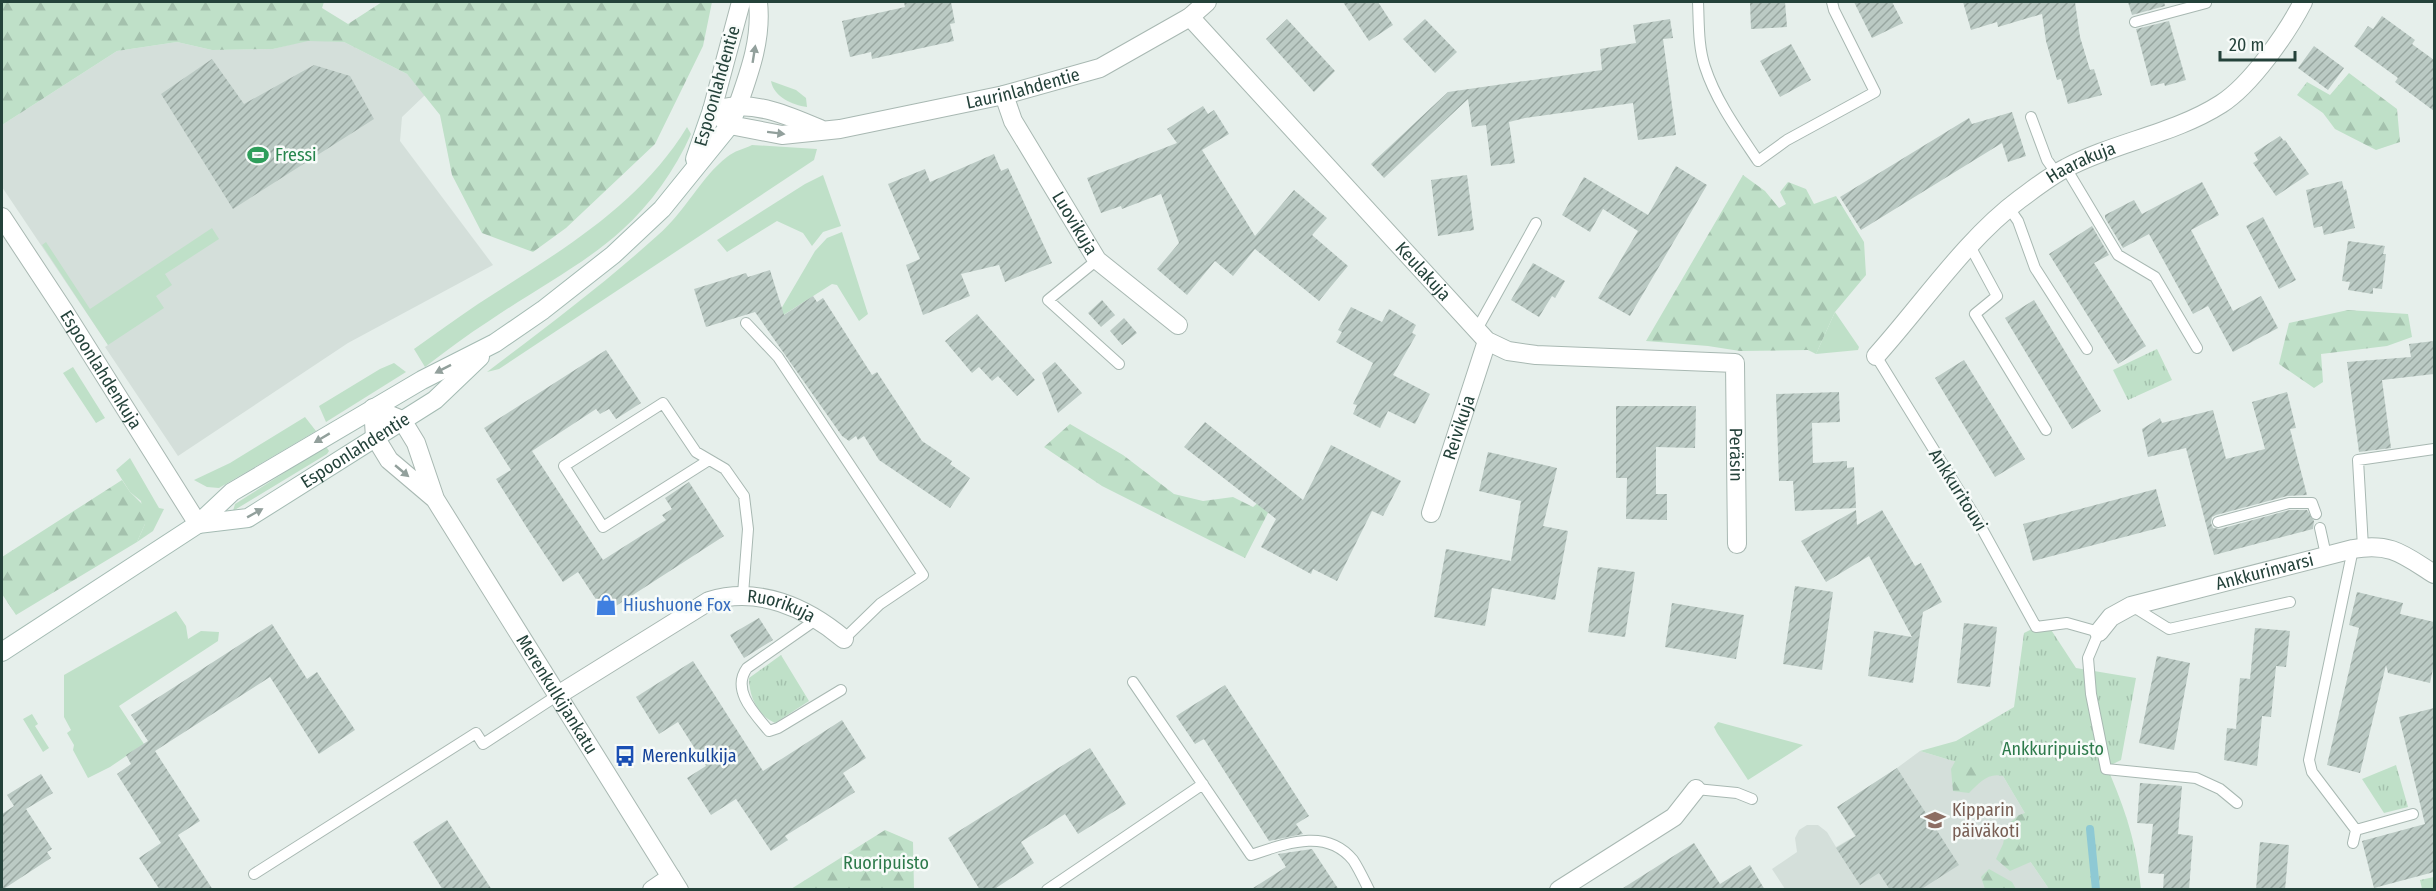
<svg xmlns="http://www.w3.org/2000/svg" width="2436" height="891" viewBox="0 0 2436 891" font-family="'Fira Sans Condensed',sans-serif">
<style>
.built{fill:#d4dfda}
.green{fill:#bfe0c8}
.forest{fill:url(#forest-firs)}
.park{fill:url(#park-tufts)}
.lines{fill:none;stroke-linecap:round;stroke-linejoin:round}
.stream{stroke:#8ec9d4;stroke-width:8}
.building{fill:url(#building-hatch)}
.service-casing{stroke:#a8b8b2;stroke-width:12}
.minor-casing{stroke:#a8b8b2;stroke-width:20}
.tertiary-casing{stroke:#a8b8b2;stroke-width:20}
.secondary-casing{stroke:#a4bbb3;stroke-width:20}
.service{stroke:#fff;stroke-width:10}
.minor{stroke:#fff;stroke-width:18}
.tertiary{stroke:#fff;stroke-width:18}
.secondary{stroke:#fff;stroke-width:18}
.oneway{fill:#92a09c}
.labels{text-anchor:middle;stroke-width:5;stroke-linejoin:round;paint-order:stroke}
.street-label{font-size:18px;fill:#24423a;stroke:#f7fbf9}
.leisure-label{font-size:18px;fill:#27864d;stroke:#f7fbf9;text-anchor:start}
.shop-label{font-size:18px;fill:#366cbe;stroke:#f7fbf9;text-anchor:start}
.park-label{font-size:18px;fill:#2d7a4b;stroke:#f7fbf9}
.transit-label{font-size:18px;fill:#164399;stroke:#f7fbf9;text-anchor:start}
.education-label{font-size:18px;fill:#785e54;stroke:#f7fbf9;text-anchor:start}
</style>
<defs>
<pattern id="forest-firs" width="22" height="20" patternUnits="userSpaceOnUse" patternTransform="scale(1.5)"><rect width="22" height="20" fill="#bfe0c8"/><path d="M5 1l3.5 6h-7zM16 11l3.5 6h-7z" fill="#a4c1ad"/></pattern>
<pattern id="park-tufts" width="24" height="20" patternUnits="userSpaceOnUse" patternTransform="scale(1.5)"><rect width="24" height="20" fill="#bfe0c8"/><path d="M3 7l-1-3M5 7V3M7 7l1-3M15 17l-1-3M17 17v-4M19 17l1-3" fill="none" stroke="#a4c1ad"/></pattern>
<pattern id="building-hatch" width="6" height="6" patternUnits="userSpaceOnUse" patternTransform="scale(1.5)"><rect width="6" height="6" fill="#bbcac4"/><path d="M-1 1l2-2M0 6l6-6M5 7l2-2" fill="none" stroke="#98a6a0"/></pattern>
</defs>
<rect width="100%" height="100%" fill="#e6efeb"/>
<!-- built -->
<path class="built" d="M 308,40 L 344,42 L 407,74 L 425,95 L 402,117 L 400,141 L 493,265 L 348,343 L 178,456 L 105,347 L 108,345 L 2,187 L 2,125 L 117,51 L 177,42 L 212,50 L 273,49 Z
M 1920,751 L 2003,776 L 2026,815 L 2019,845 L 2049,889 L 1785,889 L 1772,869 L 1797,852 L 1795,838 L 1799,830 L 1807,825 L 1818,825 L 1827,832 L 1836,847 L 1855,836 L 1837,807 L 1897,768 Z"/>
<!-- green -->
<path class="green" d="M 771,81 L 796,90 L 806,98 L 807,107 C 792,105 774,97 771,81 Z
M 687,127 L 691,134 C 675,170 651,204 622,230 C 585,264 531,292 489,321 C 467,335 446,351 425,367 L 414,349 C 435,334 456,319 478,304 C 555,254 638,208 687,127 Z
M 752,145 L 817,149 L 814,160 L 499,369 L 487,372 C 545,328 604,284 658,235 C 684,213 702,176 727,157 C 734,151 744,149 752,145 Z
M 823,175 L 841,226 L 823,232 L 812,246 L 803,233 L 777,221 L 727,252 L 717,240 L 805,184 Z
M 212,228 L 219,239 L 165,274 L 172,285 L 156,296 L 164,308 L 108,345 L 42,245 L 46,242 L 90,309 Z
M 842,232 L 868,314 L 859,321 L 837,285 L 832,284 L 774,321 L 815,251 L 827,238 Z
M 1835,312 L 1859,347 L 1858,350 L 1816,354 Z
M 394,363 L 406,372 L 326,422 L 319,406 L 380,369 Z
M 73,367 L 105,418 L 96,423 L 63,373 Z
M 305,417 L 316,431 L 219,488 L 207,487 L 194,480 L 230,463 Z
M 323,448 L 327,448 L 329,451 L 327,454 L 233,511 L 235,504 Z
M 130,458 L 159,508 L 164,509 L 153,531 L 137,542 L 145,524 L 141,501 L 130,492 L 116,470 Z
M 176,611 L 186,626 L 188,639 L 201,631 L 219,632 L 218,641 L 119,706 L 144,744 L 110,767 L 88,778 L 73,750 L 74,745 L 67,733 L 71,730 L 64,717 L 64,675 Z
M 32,714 L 38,724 L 35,726 L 49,748 L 43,752 L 23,719 Z
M 1718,722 L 1803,745 L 1748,780 L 1717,733 L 1714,727 Z"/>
<!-- forest -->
<path class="forest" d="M 2,2 L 324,2 L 322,8 L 348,24 L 382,2 L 712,2 L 703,46 L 655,144 L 566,228 L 533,252 L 482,233 L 452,175 L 440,115 L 407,74 L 344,42 L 308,41 L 273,49 L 212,50 L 177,42 L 117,51 L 2,125 Z
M 2349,73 L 2397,109 L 2400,142 L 2376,150 L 2335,129 L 2323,113 L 2297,95 L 2307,82 L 2330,95 Z
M 1743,175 L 1765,191 L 1779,208 L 1786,204 L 1780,192 L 1788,182 L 1806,189 L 1814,204 L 1836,196 L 1864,242 L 1866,275 L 1835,312 L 1816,354 L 1808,350 L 1740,351 L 1708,346 L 1646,341 Z
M 2348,310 L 2408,314 L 2412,337 L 2387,346 L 2321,354 L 2323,382 L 2314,388 L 2279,364 L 2289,323 Z
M 1070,424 L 1123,455 L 1174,494 L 1203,501 L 1233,497 L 1253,507 L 1263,498 L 1272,505 L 1245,558 L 1102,486 L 1044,447 Z
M 122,480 L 130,492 L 146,508 L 145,524 L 137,542 L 16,615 L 2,594 L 2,557 Z
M 1959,754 L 2003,776 C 1988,772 1979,783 1969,793 L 1953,791 L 1951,769 Z
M 2031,811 L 2035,860 L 2010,871 L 1996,859 L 2003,844 L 2007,825 L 2019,815 Z
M 885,830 L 913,842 L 914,889 L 791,889 Z
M 1989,869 L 2012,882 L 2016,889 L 1985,889 L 1981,877 Z"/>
<!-- park -->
<path class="park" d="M 2157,349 L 2172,380 L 2128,400 L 2113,370 Z
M 2046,622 L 2076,668 L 2136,678 L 2121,760 L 2107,767 C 2126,812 2136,841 2141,889 L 2049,889 L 2019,845 L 2026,815 L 2003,776 L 1920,751 L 1956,741 L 2014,707 L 2024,633 Z
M 781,655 L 809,701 L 775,723 C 757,715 749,696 749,678 Z
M 2396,765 L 2408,807 L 2384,813 L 2362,779 Z
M 2434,877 L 2434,889 L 2422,889 L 2420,880 Z"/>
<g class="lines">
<!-- stream -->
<path class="stream" d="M 2090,829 L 2096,890"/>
</g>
<!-- building -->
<path class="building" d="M 904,2 L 951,2 L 955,23 L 950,24 L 954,41 L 872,59 L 871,52 L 850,57 L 842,21 L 905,7 Z
M 1343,2 L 1378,2 L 1393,25 L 1369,41 Z
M 1750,2 L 1785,2 L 1787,27 L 1751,29 Z
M 1854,2 L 1892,2 L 1903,23 L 1872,38 Z
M 1963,2 L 2075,2 L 2080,37 L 2090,70 L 2094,69 L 2102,95 L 2068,104 L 2061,79 L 2057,80 L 2046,41 L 2042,14 L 1998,27 L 1997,22 L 1971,30 Z
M 2128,2 L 2164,2 L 2165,6 L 2132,15 Z
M 2382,16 L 2415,40 L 2412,44 L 2434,60 L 2434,111 L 2395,82 L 2398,78 L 2354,46 L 2368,26 L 2373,29 Z
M 1287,19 L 1335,71 L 1314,92 L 1266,39 Z
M 1425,19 L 1457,52 L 1435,73 L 1403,39 Z
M 1670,19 L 1673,38 L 1663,39 L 1676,135 L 1638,140 L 1633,103 L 1525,118 L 1509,122 L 1515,163 L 1491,166 L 1486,125 L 1472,127 L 1468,99 L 1384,178 L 1371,164 L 1448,92 L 1602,70 L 1600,49 L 1636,43 L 1633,25 Z
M 2169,21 L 2186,80 L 2165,86 L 2164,83 L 2151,86 L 2136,29 Z
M 1791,44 L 1811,80 L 1780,97 L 1760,61 Z
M 2314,46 L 2344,68 L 2328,90 L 2298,68 Z
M 212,59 L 244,104 L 314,65 L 350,76 L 374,119 L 233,209 L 161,94 Z
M 1203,106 L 1208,114 L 1214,110 L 1229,134 L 1202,150 L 1255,236 L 1294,190 L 1327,218 L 1312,235 L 1348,266 L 1319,301 L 1255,249 L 1233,276 L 1215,261 L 1187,295 L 1157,269 L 1179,243 L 1161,194 L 1122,209 L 1121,206 L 1101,213 L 1087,178 L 1177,143 L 1167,129 Z
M 2012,112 L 2026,156 L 2008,162 L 2002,143 L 1861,230 L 1840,197 L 1969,118 L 1972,124 Z
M 2280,136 L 2284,141 L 2285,140 L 2309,174 L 2276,196 L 2253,163 L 2258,160 L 2254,153 Z
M 994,154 L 1001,171 L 1008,168 L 1052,263 L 1005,282 L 999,265 L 961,274 L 970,296 L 923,315 L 906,265 L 920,259 L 888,184 L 925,169 L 930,182 Z
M 1676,166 L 1707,185 L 1630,316 L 1598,298 L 1638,231 L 1603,209 L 1590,232 L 1562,215 L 1584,177 L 1648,215 Z
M 1467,175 L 1474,230 L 1438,236 L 1431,180 Z
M 2342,181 L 2344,190 L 2346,189 L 2355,228 L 2324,235 L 2322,226 L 2314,228 L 2306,190 Z
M 2202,182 L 2219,215 L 2191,230 L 2233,311 L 2261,296 L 2278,328 L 2233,352 L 2208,306 L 2193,314 L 2149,234 L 2123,248 L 2105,218 L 2105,215 L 2134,200 L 2142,214 Z
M 2263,217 L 2296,280 L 2279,289 L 2246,226 Z
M 2092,226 L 2109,255 L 2094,263 L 2146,346 L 2118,364 L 2049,254 Z
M 2348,241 L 2385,246 L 2383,254 L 2386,254 L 2382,289 L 2373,288 L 2373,294 L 2348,290 L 2350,282 L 2342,281 Z
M 1533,263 L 1565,281 L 1555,298 L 1552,296 L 1539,317 L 1511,300 Z
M 770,270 L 784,315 L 813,296 L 817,302 L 823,298 L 872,375 L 877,372 L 922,441 L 952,461 L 950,464 L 970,478 L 950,508 L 879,460 L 864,436 L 858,440 L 856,436 L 849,441 L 842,436 L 755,312 L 706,327 L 694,289 L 746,273 L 748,277 Z
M 1102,300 L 1115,315 L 1101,327 L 1088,313 Z
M 2034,300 L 2101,411 L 2072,429 L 2005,318 Z
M 1351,307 L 1382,322 L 1389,309 L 1416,325 L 1412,333 L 1416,335 L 1393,375 L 1430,394 L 1415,424 L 1388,411 L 1380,428 L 1353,414 L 1357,405 L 1353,404 L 1373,363 L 1336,342 L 1342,332 L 1338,330 Z
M 977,314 L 1035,380 L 1017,396 L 998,376 L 992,381 L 979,367 L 972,373 L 945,341 Z
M 1124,318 L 1137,333 L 1122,345 L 1110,331 Z
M 2434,341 L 2434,374 L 2382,380 L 2391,448 L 2359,452 L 2347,362 L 2411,357 L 2409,344 Z
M 606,350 L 641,403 L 616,419 L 609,409 L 600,414 L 596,409 L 532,451 L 603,560 L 666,520 L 662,515 L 672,509 L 665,498 L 689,482 L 724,536 L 605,613 L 578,572 L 563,582 L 529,531 L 496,479 L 511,470 L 484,428 Z
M 1964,360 L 2025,459 L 1995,477 L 1935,378 Z
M 1055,362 L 1082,393 L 1058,413 L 1042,373 Z
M 1839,392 L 1840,422 L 1812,423 L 1813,463 L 1847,461 L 1847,468 L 1854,467 L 1856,508 L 1795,511 L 1793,481 L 1779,481 L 1776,394 Z
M 2287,392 L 2296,428 L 2290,429 L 2307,495 L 2287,496 L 2216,515 L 2212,517 L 2211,523 L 2213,528 L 2220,529 L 2290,510 L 2307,510 L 2314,521 L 2313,529 L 2214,555 L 2186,448 L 2148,457 L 2142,429 L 2160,418 L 2162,423 L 2213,410 L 2226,459 L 2265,449 L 2252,402 Z
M 1616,406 L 1696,406 L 1695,448 L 1656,447 L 1656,494 L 1667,494 L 1667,520 L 1626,519 L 1627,478 L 1616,478 Z
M 1205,422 L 1303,500 L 1331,445 L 1401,481 L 1383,516 L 1372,511 L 1337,581 L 1313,569 L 1311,574 L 1261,547 L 1276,519 L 1184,447 Z
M 1488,452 L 1557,468 L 1543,526 L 1568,531 L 1555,600 L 1492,588 L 1485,626 L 1434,617 L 1446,549 L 1511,561 L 1521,501 L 1479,491 Z
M 2156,489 L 2166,526 L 2033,561 L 2023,524 Z
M 1856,510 L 1857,525 L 1882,510 L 1915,566 L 1921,563 L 1942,602 L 1923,612 L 1913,683 L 1868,676 L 1874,631 L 1912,637 L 1869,556 L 1826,582 L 1801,541 Z
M 1598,567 L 1635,572 L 1625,637 L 1588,632 Z
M 1795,586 L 1833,592 L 1822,670 L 1783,664 Z
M 2357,592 L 2403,603 L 2400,614 L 2434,622 L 2434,664 L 2430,683 L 2388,673 L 2386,665 L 2360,773 L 2327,765 L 2359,628 L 2349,625 Z
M 1672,603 L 1744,615 L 1736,659 L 1665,647 Z
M 759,618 L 773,640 L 744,658 L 730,635 Z
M 1964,623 L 1997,627 L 1990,687 L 1957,683 Z
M 272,624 L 307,679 L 317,672 L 355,730 L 319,754 L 270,677 L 155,751 L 200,821 L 178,835 L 213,890 L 160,890 L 139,858 L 161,843 L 117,774 L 131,764 L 126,755 L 148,741 L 131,715 Z
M 2255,628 L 2290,631 L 2286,667 L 2276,666 L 2271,717 L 2262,716 L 2257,766 L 2224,760 L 2227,728 L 2236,729 L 2240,678 L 2250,679 Z
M 2157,656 L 2190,663 L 2174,750 L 2139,743 Z
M 693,661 L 763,771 L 842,720 L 866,758 L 843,773 L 855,792 L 785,836 L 788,840 L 771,851 L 736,799 L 711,815 L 687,778 L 706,766 L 678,722 L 659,734 L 636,697 Z
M 1225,685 L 1309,816 L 1296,824 L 1303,834 L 1269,841 L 1204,739 L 1195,744 L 1176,716 Z
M 2434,708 L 2434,872 L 2374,888 L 2362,841 L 2425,824 L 2399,717 Z
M 1090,748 L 1126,804 L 1078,834 L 1065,814 L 1021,842 L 1034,863 L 993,890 L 980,890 L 948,838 Z
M 1897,768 L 1959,865 L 1920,890 L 1890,890 L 1879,873 L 1860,885 L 1836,848 L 1856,836 L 1837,807 Z
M 41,774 L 53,793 L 26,809 L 52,849 L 47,852 L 51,858 L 2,890 L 2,814 L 14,806 L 7,795 Z
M 2140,783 L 2182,786 L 2178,834 L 2193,836 L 2189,890 L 2163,890 L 2164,874 L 2148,873 L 2153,824 L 2137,823 Z
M 447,820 L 492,890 L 443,890 L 413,842 Z
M 2260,842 L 2289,845 L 2285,890 L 2256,890 Z
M 1694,843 L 1720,884 L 1750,865 L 1765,890 L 1620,890 Z
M 1312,849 L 1339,890 L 1250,890 L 1286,867 L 1278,854 Z"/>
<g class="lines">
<defs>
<path id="service" d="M 1698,2 C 1699,23 1698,46 1705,67 C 1716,101 1738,131 1758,161 L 1787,140 L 1875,92 L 1834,10 L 1832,2
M 2135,22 L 2206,3
M 2031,117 L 2047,160 L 2057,174
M 2066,168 L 2118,255 L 2155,277 L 2197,348
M 2009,208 L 2018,221 L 2035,268 L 2087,349
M 1970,246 L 1997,296 L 1975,314 L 2046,430
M 1097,260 L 1048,300 L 1119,364
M 746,323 L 778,357 L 923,575 L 880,604 L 844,639
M 1476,331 L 1536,223
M 1876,356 L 1976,518 L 2036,627 L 2067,623 L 2099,632 L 2088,658 L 2091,694 L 2106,769 L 2196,778 L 2220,789 L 2237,803
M 709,460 L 603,527 L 564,466 L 663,403 L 696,452 L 725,469 L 744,496 L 748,529 L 743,594
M 2218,522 L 2289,503 L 2312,503 L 2316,514
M 2320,528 L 2326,555
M 2363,547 L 2358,460 L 2434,449
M 2353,549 L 2309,760 L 2312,772 L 2356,830 L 2353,843
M 2132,606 L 2169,629 L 2290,602
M 817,619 L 747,668 C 731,690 754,713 769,731 L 778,728 L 841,690
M 1133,682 L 1251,855 C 1285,844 1326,827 1353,860 C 1359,869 1364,880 1369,890
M 1696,789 L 1737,793 L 1752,799
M 2356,830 L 2413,814
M 254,874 L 476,733 L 483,744 L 558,695
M 1047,890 L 1203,784"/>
<g id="minor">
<path id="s1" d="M 1190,17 L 1487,341 L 1508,351 L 1536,355 L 1735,363 L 1737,544"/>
<path id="s2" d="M 1004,95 L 1013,121 L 1097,260 L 1178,325"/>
<path id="s3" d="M 2,217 L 64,311 L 198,524"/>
<path id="s4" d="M 1876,356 C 1922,305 1966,239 2020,199 C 2035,188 2050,176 2066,168 C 2115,142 2174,134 2221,104 C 2251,85 2287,33 2303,2"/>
<path id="s5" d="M 435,499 L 389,460 L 375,437 L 373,408 L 402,420 L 416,443 L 435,499 L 679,890"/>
<path id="s6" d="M 1431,513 L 1487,341"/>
<path id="s7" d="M 2099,632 L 2111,617 L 2131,606 L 2353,549 C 2391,542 2404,555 2434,574"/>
<path id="s8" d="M 558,695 L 709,601 C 758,586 806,607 844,639"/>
<path d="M 652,890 L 671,877"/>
<path d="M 1559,890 L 1674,817 L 1696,789"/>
</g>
<g id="tertiary">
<path d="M 738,105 C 750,71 762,38 758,2"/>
<path d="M 723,108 C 756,101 790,116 820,129"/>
<path id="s9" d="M 712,110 L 730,125 L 782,135 L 840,129 L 1004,95 L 1100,68 L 1190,17 L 1207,2"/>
<path d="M 712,110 L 741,2"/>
</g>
<g id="secondary">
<path d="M 695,159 L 712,110"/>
<path id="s10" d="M 198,524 L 248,518 L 435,400 L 480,357"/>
<path d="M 2,652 L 198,524 L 232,492 L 422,380 L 495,343 L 543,310 L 613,255 L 662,209 L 730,125 L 738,105"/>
</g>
</defs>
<!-- service casing -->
<use href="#service" class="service-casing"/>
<!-- minor casing -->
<use href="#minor" class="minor-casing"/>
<!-- tertiary casing -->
<use href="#tertiary" class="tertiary-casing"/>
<!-- secondary casing -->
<use href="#secondary" class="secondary-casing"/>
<!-- service -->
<use href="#service" class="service"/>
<!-- minor -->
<use href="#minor" class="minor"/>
<!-- tertiary -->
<use href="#tertiary" class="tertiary"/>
<!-- secondary -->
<use href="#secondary" class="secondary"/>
</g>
<!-- one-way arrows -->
<defs><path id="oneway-solid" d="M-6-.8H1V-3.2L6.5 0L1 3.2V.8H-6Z" transform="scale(1.5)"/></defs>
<g class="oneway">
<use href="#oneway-solid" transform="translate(754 54) rotate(-81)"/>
<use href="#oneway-solid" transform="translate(776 133) rotate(7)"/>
<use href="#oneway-solid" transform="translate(443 369) rotate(153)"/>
<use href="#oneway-solid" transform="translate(322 438) rotate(149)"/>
<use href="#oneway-solid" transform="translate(402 471) rotate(40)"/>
<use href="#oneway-solid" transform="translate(255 513) rotate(-29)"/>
</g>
<!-- icons -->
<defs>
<symbol id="stadium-bare" viewBox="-9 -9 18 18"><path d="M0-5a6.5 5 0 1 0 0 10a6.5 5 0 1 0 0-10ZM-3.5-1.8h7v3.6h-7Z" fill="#2e9e5b" stroke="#f7fbf9" stroke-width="2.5" paint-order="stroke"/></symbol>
<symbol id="shop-bare" viewBox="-9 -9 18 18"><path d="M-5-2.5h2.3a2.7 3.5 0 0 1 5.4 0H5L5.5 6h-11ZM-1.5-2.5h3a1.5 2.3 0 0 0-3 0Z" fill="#3f7fe0" stroke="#f7fbf9" stroke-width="2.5" paint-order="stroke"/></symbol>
<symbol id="bus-bare" viewBox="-9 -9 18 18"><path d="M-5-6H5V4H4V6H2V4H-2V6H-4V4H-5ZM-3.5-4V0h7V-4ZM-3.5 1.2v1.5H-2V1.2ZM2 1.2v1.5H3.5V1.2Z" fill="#1a4fb4" stroke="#f7fbf9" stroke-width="2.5" paint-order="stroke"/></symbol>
<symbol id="school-bare" viewBox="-9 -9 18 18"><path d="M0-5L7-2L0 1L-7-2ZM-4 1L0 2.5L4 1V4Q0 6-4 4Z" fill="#8d6e63" stroke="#f7fbf9" stroke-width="2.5" paint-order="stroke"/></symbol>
</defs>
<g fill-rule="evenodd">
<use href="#stadium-bare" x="243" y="140" width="30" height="30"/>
<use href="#shop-bare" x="591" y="590" width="30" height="30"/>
<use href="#bus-bare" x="610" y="741" width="30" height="30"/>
<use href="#school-bare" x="1920" y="805" width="30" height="30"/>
</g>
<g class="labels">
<!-- street labels -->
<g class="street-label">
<text transform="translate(717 86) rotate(-74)" y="6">Espoonlahdentie</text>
<text dy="6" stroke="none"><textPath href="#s9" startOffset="322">Laurinlahdentie</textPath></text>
<text dy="6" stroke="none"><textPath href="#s4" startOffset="285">Haarakuja</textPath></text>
<text dy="6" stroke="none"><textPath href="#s2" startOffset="147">Luovikuja</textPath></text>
<text dy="6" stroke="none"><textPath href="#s1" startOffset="345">Keulakuja</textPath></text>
<text dy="6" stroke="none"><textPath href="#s3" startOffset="182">Espoonlahdenkuja</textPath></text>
<text dy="6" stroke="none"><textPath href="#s6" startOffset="90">Reivikuja</textPath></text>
<text dy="6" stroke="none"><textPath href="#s10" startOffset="177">Espoonlahdentie</textPath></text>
<text dy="6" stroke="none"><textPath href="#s1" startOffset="782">Peräsin</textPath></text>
<text transform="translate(1958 490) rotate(58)" y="6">Ankkuritouvi</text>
<text dy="6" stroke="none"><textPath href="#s7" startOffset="180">Ankkurinvarsi</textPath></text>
<text dy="6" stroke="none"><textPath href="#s8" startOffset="252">Ruorikuja</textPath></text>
<text dy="6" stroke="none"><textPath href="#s5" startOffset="464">Merenkulkijankatu</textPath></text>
</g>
<!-- leisure labels -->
<g class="leisure-label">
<text x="275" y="161">Fressi</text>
</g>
<!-- shop labels -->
<g class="shop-label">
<text x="623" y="611">Hiushuone Fox</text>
</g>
<!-- park labels -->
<g class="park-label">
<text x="2053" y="755">Ankkuripuisto</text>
<text x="886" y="869">Ruoripuisto</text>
</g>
<!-- transit labels -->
<g class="transit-label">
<text x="642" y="762">Merenkulkija</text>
</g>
<!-- education labels -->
<g class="education-label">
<text x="1952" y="816">Kipparin<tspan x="1952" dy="21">päiväkoti</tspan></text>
</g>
</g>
<!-- border -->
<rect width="2436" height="891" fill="none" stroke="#24423a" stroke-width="6"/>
<!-- scale -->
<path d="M2220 51v9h75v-9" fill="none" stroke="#24423a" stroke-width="3"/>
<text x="2229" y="51" font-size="18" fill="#24423a" stroke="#f7fbf9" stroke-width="4.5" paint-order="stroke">20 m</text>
</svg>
